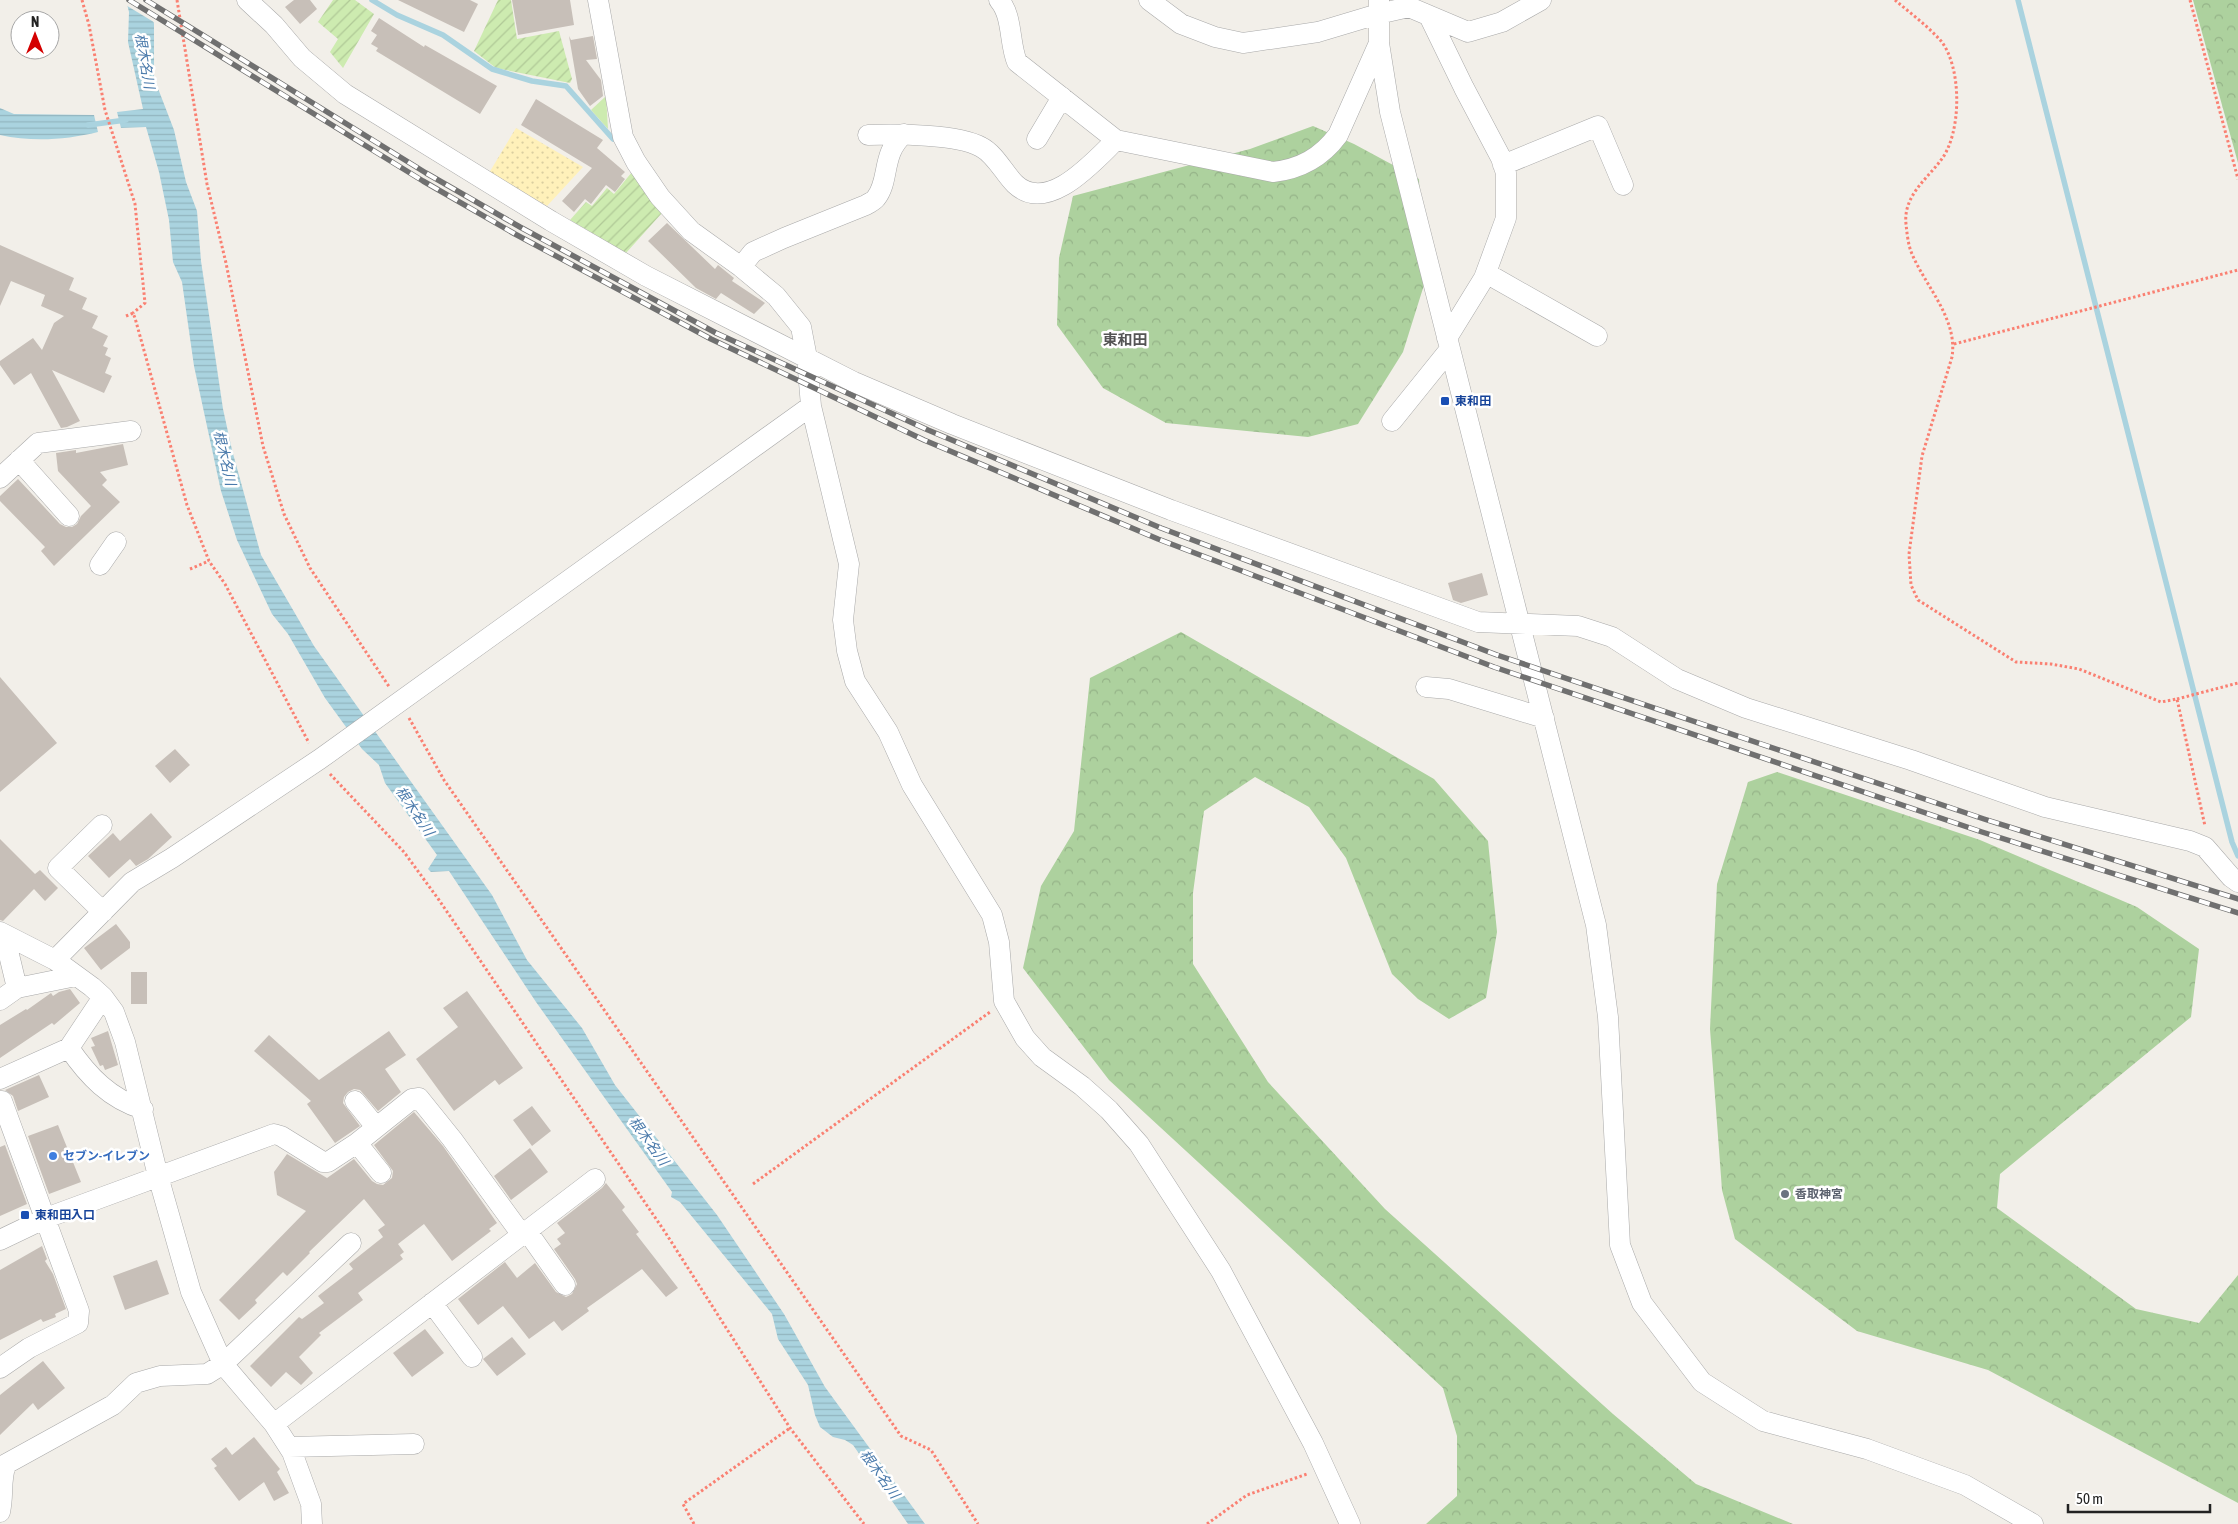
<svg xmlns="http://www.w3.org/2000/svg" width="2238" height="1524" viewBox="0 0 2238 1524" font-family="'Asap Condensed','Noto Sans JP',sans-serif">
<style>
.grass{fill:#cdebb0}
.forest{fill:url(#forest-crowns)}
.sand{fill:url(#sand-dots)}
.garden{fill:url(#garden-furrows)}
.water{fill:url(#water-rules)}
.pier{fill:#f2efe9}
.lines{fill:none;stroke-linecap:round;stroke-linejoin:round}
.stream{stroke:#aad3df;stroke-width:5.5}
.building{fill:#c7bfb8}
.minor-casing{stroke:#a9a9a9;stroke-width:21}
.path{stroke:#fa8072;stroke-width:3;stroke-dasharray:2.5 2.5;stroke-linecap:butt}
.minor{stroke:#fff;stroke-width:20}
.rail-casing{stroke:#707070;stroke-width:5.5}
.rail{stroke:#fff;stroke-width:4;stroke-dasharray:11;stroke-linecap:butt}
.transit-dot{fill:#1a4fb4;stroke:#fff;stroke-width:2}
.shop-dot{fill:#3f7fe0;stroke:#fff;stroke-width:2}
.worship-dot{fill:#6b7280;stroke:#fff;stroke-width:2}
.labels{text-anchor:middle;stroke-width:5;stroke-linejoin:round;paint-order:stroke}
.transit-label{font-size:12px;font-weight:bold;fill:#164399;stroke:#fff;text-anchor:start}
.shop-label{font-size:12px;font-weight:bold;fill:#366cbe;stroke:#fff;text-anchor:start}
.worship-label{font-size:12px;font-weight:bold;fill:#5b616d;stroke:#fff;text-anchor:start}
.water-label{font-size:14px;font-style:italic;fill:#4a7aab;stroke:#fff}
.quarter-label{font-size:15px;font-weight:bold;fill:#555;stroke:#fff}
</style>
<defs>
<pattern id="forest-crowns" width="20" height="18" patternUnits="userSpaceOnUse" patternTransform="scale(1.25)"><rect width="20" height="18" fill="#add19e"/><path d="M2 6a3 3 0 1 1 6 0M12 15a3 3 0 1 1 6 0" fill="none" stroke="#95b388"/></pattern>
<pattern id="sand-dots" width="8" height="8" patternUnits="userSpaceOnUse" patternTransform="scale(1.25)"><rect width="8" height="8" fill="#fff1ba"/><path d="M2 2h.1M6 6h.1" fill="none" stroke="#dacea0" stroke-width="1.8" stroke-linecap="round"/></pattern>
<pattern id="garden-furrows" width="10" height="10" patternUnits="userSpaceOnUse" patternTransform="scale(1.25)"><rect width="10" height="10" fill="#cdebb0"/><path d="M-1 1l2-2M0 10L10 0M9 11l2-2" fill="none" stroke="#b0c997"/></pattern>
<pattern id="water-rules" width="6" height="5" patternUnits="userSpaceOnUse" patternTransform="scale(1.25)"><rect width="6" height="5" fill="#aad3df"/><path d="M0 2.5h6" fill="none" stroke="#92b5bf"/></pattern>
</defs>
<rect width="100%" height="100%" fill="#f2efe9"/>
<!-- grass -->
<path class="grass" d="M 606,96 L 608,129 L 591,110 Z"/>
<!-- forest -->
<path class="forest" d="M 2193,0 L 2238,0 L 2238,163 Z
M 1313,126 L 1354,144 L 1419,179 L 1424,285 L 1403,352 L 1358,424 L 1308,437 L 1166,423 L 1103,388 L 1057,325 L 1059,258 L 1073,196 L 1250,149 Z
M 1181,632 L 1434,779 L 1488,841 L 1497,932 L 1486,998 L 1449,1019 L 1418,999 L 1392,974 L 1346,858 L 1309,807 L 1255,777 L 1204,811 L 1193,893 L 1193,964 L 1268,1082 L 1385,1209 L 1613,1414 L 1696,1484 L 1793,1524 L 1426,1524 L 1457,1496 L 1457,1436 L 1443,1388 L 1109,1080 L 1023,968 L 1041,886 L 1074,831 L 1090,678 Z
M 1777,772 L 1980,840 L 2137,907 L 2199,949 L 2191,1017 L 2000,1174 L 1997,1208 L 2136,1309 L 2199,1323 L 2238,1275 L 2238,1503 L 1988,1370 L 1857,1331 L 1735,1239 L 1722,1190 L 1710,1029 L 1717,884 L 1748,782 Z"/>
<!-- sand -->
<path class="sand" d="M 516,128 L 583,167 L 547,206 L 489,173 Z"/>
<!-- garden -->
<path class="garden" d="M 333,0 L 355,0 L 374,14 L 343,68 L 330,52 L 338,39 L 318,22 Z
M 498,0 L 511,0 L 517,39 L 559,31 L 572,79 L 570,83 L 496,68 L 474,51 Z
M 632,172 L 662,213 L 626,253 L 570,220 L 586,202 L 592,206 L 607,188 L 614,194 Z"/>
<!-- water -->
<path class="water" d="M 126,0 L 150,0 L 154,24 L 154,78 L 174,130 L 186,182 L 197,211 L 201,261 L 223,409 L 232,450 L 261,555 L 314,646 L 492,895 L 527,960 L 582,1028 L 615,1085 L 717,1215 L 784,1314 L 825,1387 L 925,1524 L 908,1524 L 853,1445 L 845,1440 L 833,1437 L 820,1427 L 815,1415 L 808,1385 L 778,1339 L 772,1314 L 680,1202 L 671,1197 L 672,1192 L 536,1002 L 449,871 L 431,872 L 428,869 L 437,855 L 385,783 L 379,765 L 362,749 L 325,698 L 288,634 L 272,614 L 237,540 L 221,491 L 194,366 L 182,282 L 173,262 L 169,220 L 159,172 L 146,127 L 121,128 L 117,112 L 143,109 L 128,42 L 129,12 Z
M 0,108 L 14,114 L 94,115 L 98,132 C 66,140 32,142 0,135 Z"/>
<!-- pier -->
<path class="pier" d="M 123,0 L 152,0 L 157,24 L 124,4 Z"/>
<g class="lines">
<!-- stream -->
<path class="stream" d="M 372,0 L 397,15 L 443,35 L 492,69 L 532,81 L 566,86 L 613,139
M 2018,0 L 2232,842 L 2238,856
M 88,125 L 126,120"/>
</g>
<!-- building -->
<path class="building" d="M 294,0 L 310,0 L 317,9 L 300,24 L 285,7 Z
M 398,0 L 470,0 L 478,4 L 464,32 Z
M 512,0 L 570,0 L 574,25 L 518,35 Z
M 379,18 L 424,47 L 425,45 L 497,86 L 480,114 L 376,51 L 378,48 L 371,44 L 377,35 L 371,31 Z
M 569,36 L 571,40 L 593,36 L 597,59 L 586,60 L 601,80 L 603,96 L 590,106 L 578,89 Z
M 536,99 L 603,140 L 597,148 L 625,172 L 621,176 L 625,179 L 615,192 L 606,185 L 591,204 L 585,199 L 574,212 L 562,201 L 592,168 L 521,125 Z
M 667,223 L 715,269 L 718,265 L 734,278 L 732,281 L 765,303 L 754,314 L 721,293 L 716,299 L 696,288 L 648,241 Z
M 0,245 L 74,278 L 69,290 L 87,298 L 82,309 L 98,316 L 92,328 L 108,336 L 103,346 L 108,348 L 105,355 L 111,358 L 105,373 L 112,376 L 104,393 L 52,370 L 80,421 L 67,427 L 61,428 L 31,373 L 14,385 L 0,365 L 0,361 L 33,338 L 42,350 L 54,323 L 64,316 L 41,306 L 45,295 L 11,281 L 0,306 Z
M 123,444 L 128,465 L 100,472 L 107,480 L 102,485 L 120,502 L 54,566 L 41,551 L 45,547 L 0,501 L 0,496 L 18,479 L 60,524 L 66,527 L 72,527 L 77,524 L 81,516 L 91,506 L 58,471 L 56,453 L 76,450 L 76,453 Z
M 1482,573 L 1488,595 L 1461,603 L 1453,600 L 1448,583 Z
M 0,677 L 57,743 L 0,792 Z
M 175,749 L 190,765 L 170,783 L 155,766 Z
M 151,813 L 172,837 L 148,859 L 136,866 L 130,859 L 109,878 L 88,856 L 113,833 L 120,841 Z
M 0,839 L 35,874 L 40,870 L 58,888 L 45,901 L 34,889 L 3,921 L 0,920 Z
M 116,924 L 130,942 L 130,948 L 101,970 L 84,948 Z
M 131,972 L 147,972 L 147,1004 L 131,1004 Z
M 70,989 L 80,1003 L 54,1025 L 52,1023 L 0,1058 L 0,1025 L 26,1009 L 27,1010 L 51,993 L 53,996 L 59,992 Z
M 467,991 L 523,1068 L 499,1085 L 495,1080 L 454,1111 L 416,1059 L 458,1027 L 443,1008 Z
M 108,1031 L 118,1065 L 105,1070 L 103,1065 L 100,1066 L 91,1047 L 95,1046 L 91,1038 Z
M 389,1031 L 406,1055 L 385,1069 L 401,1092 L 378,1111 L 360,1090 L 354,1089 L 348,1092 L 344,1097 L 343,1103 L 360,1126 L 335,1143 L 307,1104 L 311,1101 L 254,1051 L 269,1035 L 319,1080 Z
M 39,1075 L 49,1097 L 18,1111 L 13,1096 L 5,1090 Z
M 532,1106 L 551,1131 L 532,1146 L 513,1120 Z
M 414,1112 L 443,1146 L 497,1223 L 489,1229 L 491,1231 L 452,1261 L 424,1224 L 398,1244 L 404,1252 L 400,1255 L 403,1259 L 358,1293 L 363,1300 L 319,1333 L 321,1335 L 299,1357 L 313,1373 L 301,1385 L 286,1372 L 271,1387 L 250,1366 L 299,1317 L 302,1319 L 324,1303 L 318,1296 L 353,1269 L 349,1264 L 383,1237 L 378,1230 L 385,1225 L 364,1199 L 309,1252 L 310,1253 L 287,1276 L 283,1272 L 255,1300 L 257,1303 L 239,1320 L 219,1300 L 306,1211 L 277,1195 L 274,1172 L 287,1154 L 327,1178 L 354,1159 L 372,1181 L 377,1184 L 383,1185 L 392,1178 L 393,1171 L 374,1145 Z
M 58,1125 L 81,1182 L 49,1194 L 28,1136 Z
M 5,1145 L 27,1204 L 0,1216 L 0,1147 Z
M 530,1148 L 548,1172 L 511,1200 L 494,1176 Z
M 606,1183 L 625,1207 L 622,1210 L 639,1232 L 636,1234 L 678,1288 L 666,1297 L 642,1269 L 587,1308 L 589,1311 L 562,1331 L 554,1321 L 529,1339 L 503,1306 L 478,1325 L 458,1299 L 505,1262 L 517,1278 L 535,1263 L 556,1292 L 566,1297 L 572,1294 L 577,1284 L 575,1279 L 554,1249 L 561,1244 L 557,1239 L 565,1233 L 557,1223 L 602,1188 Z
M 42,1246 L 47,1259 L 45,1261 L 53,1274 L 66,1309 L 55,1314 L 56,1317 L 43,1322 L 41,1319 L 0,1340 L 0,1270 Z
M 157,1260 L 169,1294 L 125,1310 L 113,1276 Z
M 425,1329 L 444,1353 L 412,1377 L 393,1353 Z
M 512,1337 L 526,1354 L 497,1376 L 483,1359 Z
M 43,1361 L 65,1388 L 38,1410 L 33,1403 L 0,1435 L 0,1395 Z
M 254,1437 L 280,1469 L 277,1472 L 289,1493 L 274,1501 L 264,1482 L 239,1501 L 214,1468 L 217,1466 L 211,1459 L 226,1447 L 232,1455 Z"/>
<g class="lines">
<defs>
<path id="minor" d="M 247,0 L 274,25 L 302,58 L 345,94 L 551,221 L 646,276 L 854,382 L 952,424 L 1171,510 L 1478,622 L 1578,626 L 1612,637 L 1677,679 L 1746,708 L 1911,760 L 2045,807 L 2190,841 L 2205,847 L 2231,877 L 2238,882
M 598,0 L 623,137 L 636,162 L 660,197 L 691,231 L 741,267 L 776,296 L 801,327 L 807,358 L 811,406 L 849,564 L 843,620 L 847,651 L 855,681 L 888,732 L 912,785 L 992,915 L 999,942 L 1004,1001 L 1025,1038 L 1042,1057 L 1082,1086 L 1109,1110 L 1139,1144 L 1221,1271 L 1313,1443 L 1350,1524
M 999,0 C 1013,16 1009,43 1017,62 L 1116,140 L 1273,172 C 1300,169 1321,158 1338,135 L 1379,43
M 1149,0 L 1181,24 L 1215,37 L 1243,43 L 1318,32 L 1378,14 L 1409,7 L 1468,32 L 1502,22 L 1541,0
M 1379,0 L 1379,43 L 1390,112 L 1596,925 L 1608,1017 L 1620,1245 L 1642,1303 L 1702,1382 L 1763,1421 L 1867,1449 L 1965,1485 L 2033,1524
M 1429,16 L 1464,88 L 1501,158 L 1506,173 L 1506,218 L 1484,278 L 1447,338
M 868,135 C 896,134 958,134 981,147 C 995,154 1004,173 1015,184 C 1048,215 1094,161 1116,140
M 1037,139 L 1062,97
M 1503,165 L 1598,126 L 1623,185
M 741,267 L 753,252 L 784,238 L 866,205 C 869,203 874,201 876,198 C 890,181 881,153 904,134
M 1486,273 L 1597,336
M 1392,421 L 1450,349
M 19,460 L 69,516
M 0,478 L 38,443 L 131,431
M 100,565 L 116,542
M 1426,687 L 1449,689 L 1544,718
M 102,825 L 58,868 L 103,912
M 0,932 L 55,960 L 92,987 L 103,997 L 114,1012 L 125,1042 L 158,1176 L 191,1292 L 223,1364 L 274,1424 L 292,1452 L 311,1504 L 312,1524
M 4,934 L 17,988
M 55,960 L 132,882 L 172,858 L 320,759 L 811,406
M 0,1000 L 17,988 L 76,976
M 69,1048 C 88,1076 110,1099 143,1109
M 0,1079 L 69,1048 L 103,997
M 0,1101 L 2,1101 L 79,1311 L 78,1323 L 29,1348 L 0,1368
M 355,1101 L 376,1127
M 357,1143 L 381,1173
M 527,1231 L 565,1285
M 0,1240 L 46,1218 L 274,1134 L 281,1136 L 323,1162 L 328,1162 L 357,1143 L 412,1099 L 419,1098 L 452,1139 L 522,1235
M 432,1303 L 472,1357
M 274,1424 L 595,1179
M 289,1447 L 414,1444
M 0,1512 C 4,1494 0,1481 6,1464 L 113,1405 L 136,1383 L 160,1376 L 207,1374 L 223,1364 L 351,1243"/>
</defs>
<!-- minor casing -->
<use href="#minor" class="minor-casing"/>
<!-- path -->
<path class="path" d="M 82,0 L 89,25 L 105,110 L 135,204 L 145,303 L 133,313
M 177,0 L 207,184 L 226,263 L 263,446 L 284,514 L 310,568 L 390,688
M 1895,0 C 1910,13 1928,26 1941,41 C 1962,67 1962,133 1941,160 C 1927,179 1903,196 1906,224 C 1907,233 1908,245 1912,254 C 1926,287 1958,319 1952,357 L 1922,456 L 1909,554 L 1911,585 L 1918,600 L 2016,662 L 2051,664 L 2079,669 L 2161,702 L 2177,699 L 2205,826
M 2190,0 L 2238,179
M 126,316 L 133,313 L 135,318 L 187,505 L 209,561 L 225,584 L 309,743
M 1954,344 L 2238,270
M 190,569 L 209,561
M 2177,699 L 2238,683
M 409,718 L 444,780 L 901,1436 L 931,1450 L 978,1524
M 330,774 L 404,852 L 439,900 L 665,1232 L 790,1428 L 864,1524
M 753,1184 L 990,1012
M 694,1524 L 683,1504 L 790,1428
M 1207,1524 L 1247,1495 L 1307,1474"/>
<!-- minor -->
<use href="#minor" class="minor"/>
<defs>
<path id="rail" d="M 129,0 L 423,181 L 515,234 L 711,339 L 924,440 L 1158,539 L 1494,667 L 1982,832 L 2238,913
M 146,0 L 426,173 L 520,227 L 716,333 L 928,430 L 1161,528 L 1497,655 L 1984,819 L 2238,899"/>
</defs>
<!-- rail casing -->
<use href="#rail" class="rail-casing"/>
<!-- rail -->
<use href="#rail" class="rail"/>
</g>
<!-- markers -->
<g class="transit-dot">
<rect x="1440" y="396" width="10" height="10" rx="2.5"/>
<rect x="20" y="1210" width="10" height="10" rx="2.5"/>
</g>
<circle class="shop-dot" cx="53" cy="1156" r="5"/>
<circle class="worship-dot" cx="1785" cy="1194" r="5"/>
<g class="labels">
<!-- transit labels -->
<g class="transit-label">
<text x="1455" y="405">東和田</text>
<text x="35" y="1219">東和田入口</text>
</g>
<!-- shop labels -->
<g class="shop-label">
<text x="63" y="1160">セブン-イレブン</text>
</g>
<!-- worship labels -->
<g class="worship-label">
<text x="1795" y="1198">香取神宮</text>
</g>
<!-- water labels -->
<g class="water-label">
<text transform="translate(145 61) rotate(80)" y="5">根木名川</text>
<text transform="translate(225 458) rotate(77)" y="5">根木名川</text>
<text transform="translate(415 811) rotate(56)" y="5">根木名川</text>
<text transform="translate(649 1141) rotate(54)" y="5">根木名川</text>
<text transform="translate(880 1474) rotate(54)" y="5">根木名川</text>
</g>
<!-- quarter labels -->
<g class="quarter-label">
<text x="1125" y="345">東和田</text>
</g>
</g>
<!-- north arrow -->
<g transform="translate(35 35)"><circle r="24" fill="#ffffff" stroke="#a7a7a7"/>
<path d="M0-4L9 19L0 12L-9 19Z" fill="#d40000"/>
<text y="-8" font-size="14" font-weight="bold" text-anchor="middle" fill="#222222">N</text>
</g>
<!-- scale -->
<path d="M2068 1504v8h142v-8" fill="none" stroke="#222222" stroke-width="2.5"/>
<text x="2076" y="1504" font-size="15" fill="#222222" stroke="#ffffff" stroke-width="4" paint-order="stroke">50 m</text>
</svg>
